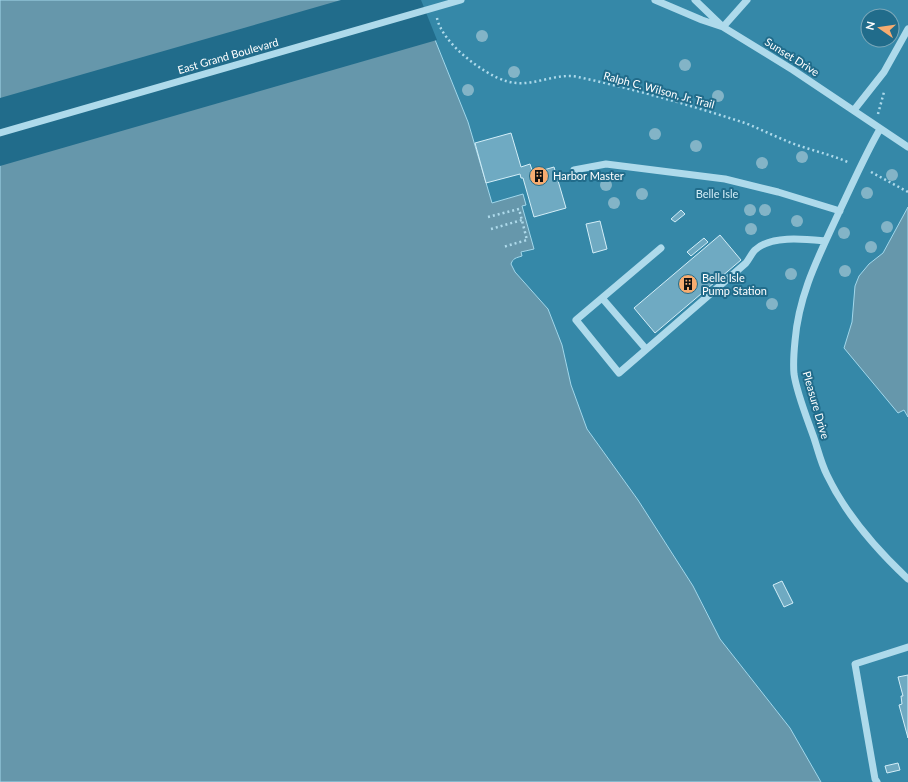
<svg xmlns="http://www.w3.org/2000/svg" width="908" height="782" viewBox="0 0 908 782" font-family="Lato,sans-serif">
<style>
.green{fill:#3588a8;fill-rule:evenodd}
.water{fill:#6697ab;stroke:#a2d8ec}
.pier{fill:#216c8b}
.building{fill:#6faac2;stroke:#d3eef8}
.lines{fill:none;stroke-linecap:round;stroke-linejoin:round}
.path{stroke:#aedaeb;stroke-width:2.5;stroke-dasharray:2 3;stroke-linecap:butt}
.minor{stroke:#aedaeb;stroke-width:7}
.minor-bridge{stroke:#aedaeb;stroke-width:7}
.tree{fill:#83b4c7}
.labels{text-anchor:middle;stroke-width:4;stroke-linejoin:round;paint-order:stroke}
.street-label{font-size:11px;fill:#fff;stroke:#216c8b}
.poi-label{font-size:11px;fill:#fff;stroke:#216c8b;text-anchor:start}
.park-label{font-size:11px;fill:#d3eef8;stroke:#216c8b}
</style>
<rect width="100%" height="100%" fill="#216c8b"/>
<!-- green -->
<path class="green" d="M 419,0 L 908,0 L 908,782 L 821,782 L 790,728 L 720,639 L 693,586 L 638,500 L 587,429 L 571,385 L 562,345 L 548,309 L 515,272 L 511,264 C 514,254 525,251 534,249 L 522,206 L 523,194 L 492,203 L 468,122 ZM 868,16 L 892,16 L 892,40 L 868,40 Z"/>
<!-- water -->
<path class="water" d="M 0,0 L 419,0 L 468,122 L 492,203 L 523,194 L 526,205 L 522,206 L 534,249 L 521,252 L 522,256 C 516,258 513,258 511,264 L 515,272 L 548,309 L 562,345 L 571,385 L 587,429 L 638,500 L 693,586 L 720,639 L 790,728 L 821,782 L 0,782 Z
M 908,207 L 908,417 L 904,410 L 898,413 L 844,348 L 852,322 L 855,286 L 859,276 L 869,264 L 883,253 Z"/>
<!-- pier -->
<path class="pier" d="M 341,0 L 421,0 L 437,40 L 0,166 L 0,98 Z"/>
<!-- building -->
<path class="building" d="M 511,133 L 521,167 L 530,164 L 533,173 L 554,167 L 566,208 L 534,217 L 523,178 L 521,178 L 520,174 L 486,183 L 475,143 Z
M 681,210 L 685,214 L 675,222 L 671,219 Z
M 600,221 L 607,249 L 593,253 L 586,224 Z
M 720,235 L 741,260 L 655,333 L 634,308 Z
M 704,238 L 708,242 L 691,256 L 687,252 Z
M 782,581 L 793,603 L 784,607 L 773,585 Z
M 908,675 L 908,738 L 899,705 L 902,704 L 901,696 L 903,696 L 898,677 Z
M 898,763 L 900,770 L 887,773 L 885,766 Z"/>
<g class="lines">
<!-- path -->
<path class="path" d="M 437,18 C 442,43 483,74 506,81 C 531,89 554,72 578,77 C 634,89 690,105 745,123 C 760,129 774,136 789,142 C 809,150 830,154 850,163
M 878,114 L 884,92
M 871,172 L 908,192
M 488,217 L 519,209 L 527,240 L 503,247
M 491,229 L 522,220"/>
<!-- minor -->
<path class="minor" d="M 655,0 L 702,20 L 723,27 L 793,70 L 908,147
M 695,0 L 721,25
M 723,27 L 747,0
M 854,110 L 884,72 L 908,29
M 880,129 C 865,155 853,183 840,210 C 820,254 799,292 795,341 C 794,351 793,363 794,374 C 797,394 807,418 814,438 C 818,450 821,463 827,475 C 846,515 876,549 908,579
M 574,170 L 606,164 L 725,179 L 778,192 L 840,211
M 661,248 L 576,320 L 619,373 L 746,263 C 749,259 752,253 755,250 C 771,235 805,239 825,241
M 602,298 L 646,349
M 877,782 L 875,779 L 855,664 L 908,647"/>
<!-- minor-bridge -->
<path class="minor-bridge" d="M 0,133 L 461,0"/>
</g>
<!-- trees -->
<g class="tree">
<circle cx="482" cy="36" r="6"/>
<circle cx="685" cy="65" r="6"/>
<circle cx="514" cy="72" r="6"/>
<circle cx="468" cy="90" r="6"/>
<circle cx="718" cy="96" r="6"/>
<circle cx="655" cy="134" r="6"/>
<circle cx="696" cy="146" r="6"/>
<circle cx="802" cy="157" r="6"/>
<circle cx="762" cy="163" r="6"/>
<circle cx="892" cy="175" r="6"/>
<circle cx="606" cy="185" r="6"/>
<circle cx="867" cy="193" r="6"/>
<circle cx="642" cy="194" r="6"/>
<circle cx="614" cy="203" r="6"/>
<circle cx="750" cy="210" r="6"/>
<circle cx="765" cy="210" r="6"/>
<circle cx="797" cy="221" r="6"/>
<circle cx="887" cy="227" r="6"/>
<circle cx="751" cy="229" r="6"/>
<circle cx="844" cy="233" r="6"/>
<circle cx="871" cy="247" r="6"/>
<circle cx="845" cy="271" r="6"/>
<circle cx="791" cy="274" r="6"/>
<circle cx="772" cy="304" r="6"/>
</g>
<!-- icons -->
<defs>
<symbol id="building-disc" viewBox="-11 -11 22 22"><circle r="9.5" fill="#f7ac70" stroke="#216c8b"/><path d="M-4-6H4V6H1V3H-1V6H-4ZM-2.5-4.3h1.7v1.8h-1.7ZM.8-4.3h1.7v1.8H.8ZM-2.5-1h1.7V.8h-1.7ZM.8-1h1.7V.8H.8Z" fill="#111"/></symbol>
</defs>
<g fill-rule="evenodd">
<use href="#building-disc" x="528" y="165" width="22" height="22"/>
<use href="#building-disc" x="677" y="273" width="22" height="22"/>
</g>
<g class="labels">
<!-- street labels -->
<g class="street-label">
<text transform="translate(228 56) rotate(-16)" y="4">East Grand Boulevard</text>
<text transform="translate(792 57) rotate(32)" y="4">Sunset Drive</text>
<text transform="translate(659 90) rotate(15)" y="4">Ralph C. Wilson, Jr. Trail</text>
<text transform="translate(816 405) rotate(74)" y="4">Pleasure Drive</text>
</g>
<!-- poi labels -->
<g class="poi-label">
<text x="553" y="180">Harbor Master</text>
<text x="702" y="282">Belle Isle<tspan x="702" dy="13">Pump Station</tspan></text>
</g>
<!-- park labels -->
<g class="park-label">
<text x="717" y="198">Belle Isle</text>
</g>
</g>
<!-- north arrow -->
<g transform="translate(880 28) rotate(283)"><circle r="19" fill="#216c8b" stroke="#7aa7b9"/>
<path d="M0-3L7 15L0 10L-7 15Z" fill="#f7ac70"/>
<text y="-6" font-size="11" font-weight="bold" text-anchor="middle" fill="#ffffff">N</text>
</g>
</svg>
